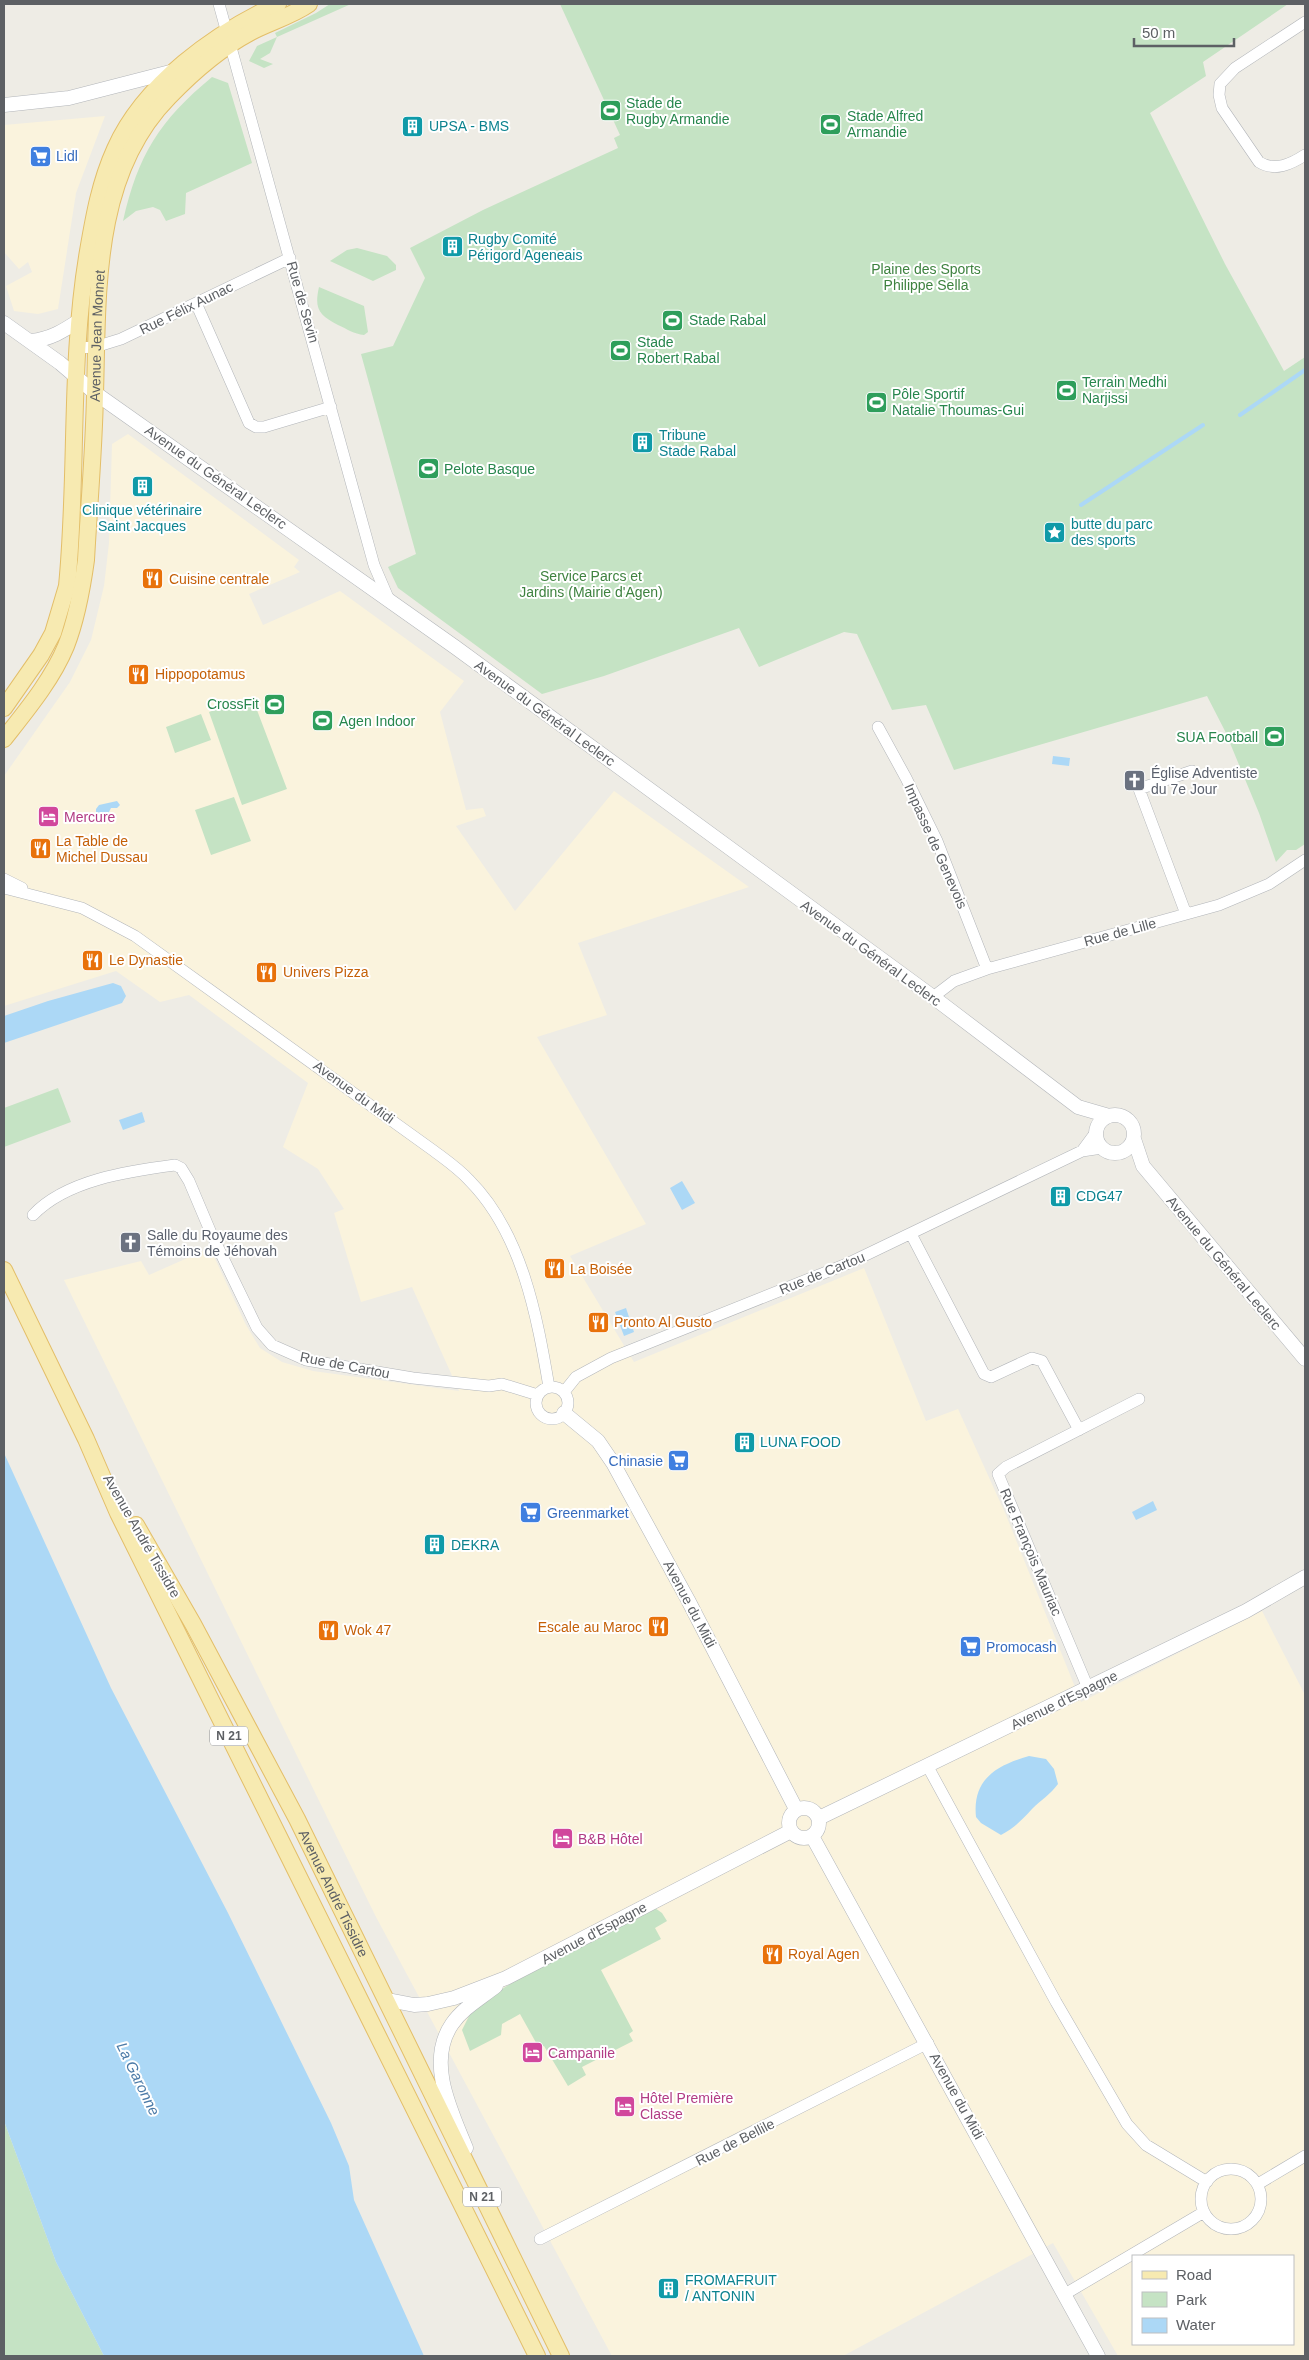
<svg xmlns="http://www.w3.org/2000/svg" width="1309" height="2360" viewBox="0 0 1309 2360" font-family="Helvetica,sans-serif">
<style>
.commercial{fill:#faf3dd;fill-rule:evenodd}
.green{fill:#c5e3c4}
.water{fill:#acd8f6}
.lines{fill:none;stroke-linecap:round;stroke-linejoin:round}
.stream{stroke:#acd8f6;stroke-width:4}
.minor-casing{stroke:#b2b5b9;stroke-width:12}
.tertiary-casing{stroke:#b2b5b9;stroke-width:15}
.primary-casing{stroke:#e3be68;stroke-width:18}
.minor{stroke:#fff;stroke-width:11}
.tertiary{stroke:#fff;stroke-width:14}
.primary{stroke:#f7eab1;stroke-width:16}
.labels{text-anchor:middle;stroke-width:4;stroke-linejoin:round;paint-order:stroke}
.shield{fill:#fff;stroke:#8e9092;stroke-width:1}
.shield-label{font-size:12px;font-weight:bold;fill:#5d6064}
.leisure-label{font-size:14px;fill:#27864d;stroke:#fff;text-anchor:start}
.culture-label{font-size:14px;fill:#0d838f;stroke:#fff;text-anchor:start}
.shop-label{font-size:14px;fill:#366cbe;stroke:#fff;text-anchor:start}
.park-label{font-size:14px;fill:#3e823f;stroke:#fff}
.street-label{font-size:14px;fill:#5d6064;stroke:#fff}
.food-label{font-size:14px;fill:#c56008;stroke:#fff;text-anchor:start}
.worship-label{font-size:14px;fill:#5b616d;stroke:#fff;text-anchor:start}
.hotel-label{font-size:14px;fill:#b23c85;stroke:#fff;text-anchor:start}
.water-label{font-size:15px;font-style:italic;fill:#4b7aa7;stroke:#fff}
</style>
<rect width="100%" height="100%" fill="#eeece5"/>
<!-- commercial -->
<path class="commercial" d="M 105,116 L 76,193 L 58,309 L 38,314 L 14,311 L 6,286 L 32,272 L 28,262 L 19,269 L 4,252 L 4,125 Z
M 128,434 L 299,560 L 294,567 L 300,572 L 249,594 L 263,625 L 340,591 L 464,681 L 440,712 L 466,810 L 483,808 L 486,816 L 456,826 L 515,911 L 614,791 L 749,887 L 578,943 L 607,1015 L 537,1037 L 646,1224 L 570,1256 L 634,1362 L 864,1268 L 926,1421 L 958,1409 L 1006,1515 L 1081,1702 L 1262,1611 L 1305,1695 L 1305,2356 L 1118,2356 L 1053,2243 L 843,2356 L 612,2356 L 375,1915 L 64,1280 L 141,1261 L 149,1275 L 210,1248 L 246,1325 L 260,1348 L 282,1362 L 313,1371 L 459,1391 L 412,1287 L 361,1302 L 334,1213 L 344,1209 L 318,1169 L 283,1147 L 308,1083 L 189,995 L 160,1002 L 116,971 L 4,1006 L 4,776 L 70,682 L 91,640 L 104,586 L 109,543 L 112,444 ZM 1133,2256 L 1293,2256 L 1293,2344 L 1133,2344 Z"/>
<!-- green -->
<path class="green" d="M 330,4 L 351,4 L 277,37 L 270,53 L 260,59 L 273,64 L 264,68 L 249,61 L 257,46 L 277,37 L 275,33 L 316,13 Z
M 560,4 L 1288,4 L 1203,62 L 1206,76 L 1150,113 L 1225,264 L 1284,371 L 1305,357 L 1305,844 L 1296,850 L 1287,850 L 1276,862 L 1259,813 L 1225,731 L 1207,696 L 954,770 L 926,705 L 892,710 L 857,634 L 844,632 L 759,667 L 739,628 L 604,676 L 542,694 L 398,588 L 388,567 L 416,554 L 361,354 L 393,346 L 425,278 L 410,248 L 483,210 L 618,148 L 614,138 L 620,135 Z
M 212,77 L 228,83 L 252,163 L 186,193 L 185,214 L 166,221 L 160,210 L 153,207 L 136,211 L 123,221 C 138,155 159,121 212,77 Z
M 357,248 L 387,256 L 396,265 L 396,270 L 373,281 L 330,261 L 347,250 Z
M 319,287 L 364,306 L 368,332 L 364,335 C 354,334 347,329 338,325 C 319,315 314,309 319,287 Z
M 252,697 L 287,789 L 242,805 L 209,712 Z
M 201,714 L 211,740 L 175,753 L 166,727 Z
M 234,797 L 251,841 L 211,855 L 195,810 Z
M 58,1088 L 71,1122 L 4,1147 L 4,1108 Z
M 655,1908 L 662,1913 L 667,1921 L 655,1928 L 661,1939 L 601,1970 L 633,2031 L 629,2034 L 633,2041 L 582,2067 L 586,2075 L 568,2086 L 544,2046 L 539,2048 L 520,2014 L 502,2024 L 501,2035 L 470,2051 L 462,2030 L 471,2012 L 502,1989 L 526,1974 Z
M 4,2121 L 56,2262 L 104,2356 L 4,2356 Z"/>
<!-- water -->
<path class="water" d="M 1053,756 L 1070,758 L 1069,766 L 1052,764 Z
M 117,801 L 120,805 L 117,808 L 111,808 L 106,818 L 100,821 L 96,818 L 96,809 L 99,805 Z
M 113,983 L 121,986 L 126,996 L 122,1003 L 4,1043 L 4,1016 L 48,1001 Z
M 142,1112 L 145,1122 L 123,1130 L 119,1120 Z
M 682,1181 L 695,1203 L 682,1210 L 670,1188 Z
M 626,1308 L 634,1332 L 624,1336 L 615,1312 Z
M 4,1453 L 111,1688 L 228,1913 L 331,2123 L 349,2166 L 354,2200 L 424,2356 L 104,2356 L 56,2262 L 4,2121 Z
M 1153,1501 L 1157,1510 L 1136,1520 L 1132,1512 Z
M 1029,1756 L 1046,1759 L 1054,1769 L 1058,1784 C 1050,1795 1041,1800 1032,1809 C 1022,1820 1014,1828 1001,1835 L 981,1823 L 976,1817 C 972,1779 997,1765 1029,1756 Z"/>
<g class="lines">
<!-- stream -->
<path class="stream" d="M 1240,415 L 1305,370
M 1081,505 L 1203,425"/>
<defs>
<path id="minor" d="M 219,4 L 374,565 L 389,600
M 1305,22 L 1235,68 L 1220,84 L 1219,95 L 1222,108 L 1259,162 C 1275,172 1291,164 1305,155
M 196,303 L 249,423 L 256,427 L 264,427 L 331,407
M 78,348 L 95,347 L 121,339 L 290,258
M 878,727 L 906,778 L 937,841 L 987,969
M 4,879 L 22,888
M 4,888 L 82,908 L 135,936 L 434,1151 C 446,1160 459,1169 469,1180 C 522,1233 537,1316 549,1387
M 1186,914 L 1139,789 L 1192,771
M 933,997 L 954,981 L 987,969 L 1219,905 L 1269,884 L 1305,860
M 1082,1151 L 1096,1132
M 33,1215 C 66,1180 129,1171 175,1165 L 181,1168 L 189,1181 L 211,1233 L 257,1328 L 272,1345 L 306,1360 L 413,1378 L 489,1386 L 502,1384 L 538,1395
M 911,1234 L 984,1374 L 991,1377 L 1032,1358 L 1042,1361 L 1079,1430
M536 1403a16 16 0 1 1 32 0a16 16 0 1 1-32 0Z
M 564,1392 L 576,1377 L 611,1358 L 849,1263 L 1082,1151 L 1102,1148
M 1088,1688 L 998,1474 L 1006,1467 L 1139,1399
M 928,1767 L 1056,2002 L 1127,2124 L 1146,2145 L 1207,2182
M1201 2199a30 30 0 1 1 60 0a30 30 0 1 1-60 0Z
M 1258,2184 L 1305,2156
M 540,2239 L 928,2043
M 1065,2294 L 1204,2212"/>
<path id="tertiary" d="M 4,105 L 69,98 L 174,71
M 4,323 L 60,363 L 95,393 L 455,647 L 933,997 L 1078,1107 L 1109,1116
M 31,341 C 51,339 63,331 80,320
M1096 1134a19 19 0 1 1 38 0a19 19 0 1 1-38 0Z
M 1134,1139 L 1143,1166 L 1305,1359
M 564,1413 L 598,1441 L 613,1463 L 688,1600 L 796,1809
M789 1823a15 15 0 1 1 30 0a15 15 0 1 1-30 0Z
M 819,1818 L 1246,1611 L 1305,1577
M 812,1836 L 1098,2356
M 388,2000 L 414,2005 L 428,2004 L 454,1998 L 506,1978 L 791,1831
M 466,2148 C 451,2111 426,2062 452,2024 C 463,2008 481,1998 496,1986"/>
<g id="primary">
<path d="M 4,708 L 41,655 L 53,633 L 67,586 C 78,475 69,362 88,251 C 94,216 100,182 115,149 C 144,84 215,33 278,4"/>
<path id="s1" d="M 4,739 C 26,711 52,680 66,646 C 77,618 82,589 86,560 C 89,505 94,449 95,394 C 98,293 92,175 169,97 C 192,73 221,48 251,32 C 270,22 292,16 309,4"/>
<path d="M 4,1270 L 86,1439 L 118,1513 L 537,2356"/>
<path id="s2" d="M 136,1525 L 193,1624 L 297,1819 L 561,2356"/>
</g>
</defs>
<!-- minor casing -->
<use href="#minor" class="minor-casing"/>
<!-- tertiary casing -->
<use href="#tertiary" class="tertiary-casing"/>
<!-- primary casing -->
<use href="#primary" class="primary-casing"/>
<!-- minor -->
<use href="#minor" class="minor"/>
<!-- tertiary -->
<use href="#tertiary" class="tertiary"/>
<!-- primary -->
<use href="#primary" class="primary"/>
</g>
<!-- icons -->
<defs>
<symbol id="stadium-square" viewBox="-11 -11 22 22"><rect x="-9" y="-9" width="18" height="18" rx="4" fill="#2e9e5b" stroke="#fff"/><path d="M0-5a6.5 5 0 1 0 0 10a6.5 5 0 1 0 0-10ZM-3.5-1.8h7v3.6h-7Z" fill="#fff"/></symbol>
<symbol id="building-square" viewBox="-11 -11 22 22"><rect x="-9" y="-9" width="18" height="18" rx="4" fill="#0f9aa8" stroke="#fff"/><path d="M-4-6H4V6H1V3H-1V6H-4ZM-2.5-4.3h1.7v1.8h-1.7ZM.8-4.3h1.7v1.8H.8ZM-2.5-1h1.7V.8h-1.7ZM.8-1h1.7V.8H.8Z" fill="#fff"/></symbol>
<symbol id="supermarket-square" viewBox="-11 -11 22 22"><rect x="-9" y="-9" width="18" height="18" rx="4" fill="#3f7fe0" stroke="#fff"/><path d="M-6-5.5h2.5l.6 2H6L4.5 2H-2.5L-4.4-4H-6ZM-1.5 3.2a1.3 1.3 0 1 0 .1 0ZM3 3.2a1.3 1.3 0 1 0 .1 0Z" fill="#fff"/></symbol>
<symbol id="sight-square" viewBox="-11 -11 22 22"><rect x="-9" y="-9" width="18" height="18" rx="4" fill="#0f9aa8" stroke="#fff"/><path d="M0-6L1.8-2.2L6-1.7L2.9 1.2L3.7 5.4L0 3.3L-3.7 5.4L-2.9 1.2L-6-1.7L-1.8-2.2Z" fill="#fff"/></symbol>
<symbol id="restaurant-square" viewBox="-11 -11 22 22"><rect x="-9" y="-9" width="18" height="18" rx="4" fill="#e8710a" stroke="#fff"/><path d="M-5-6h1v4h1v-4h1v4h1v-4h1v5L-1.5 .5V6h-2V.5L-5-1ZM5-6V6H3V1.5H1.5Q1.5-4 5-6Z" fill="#fff"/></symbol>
<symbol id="church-square" viewBox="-11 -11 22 22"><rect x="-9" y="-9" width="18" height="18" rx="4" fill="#6b7280" stroke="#fff"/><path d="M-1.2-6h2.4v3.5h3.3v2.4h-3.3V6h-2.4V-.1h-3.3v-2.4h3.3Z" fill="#fff"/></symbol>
<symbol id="hotel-square" viewBox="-11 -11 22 22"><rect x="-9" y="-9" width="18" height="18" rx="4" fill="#d1479c" stroke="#fff"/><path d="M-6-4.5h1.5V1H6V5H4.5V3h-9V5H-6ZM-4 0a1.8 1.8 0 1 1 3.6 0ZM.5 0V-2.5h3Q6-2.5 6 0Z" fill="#fff"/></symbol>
</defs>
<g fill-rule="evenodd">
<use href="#stadium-square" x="598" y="98" width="25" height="25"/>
<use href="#stadium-square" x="818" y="112" width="25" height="25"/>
<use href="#building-square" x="400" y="114" width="25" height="25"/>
<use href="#supermarket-square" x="28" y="144" width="25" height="25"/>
<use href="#building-square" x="440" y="234" width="25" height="25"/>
<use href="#stadium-square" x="660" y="308" width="25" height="25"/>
<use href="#stadium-square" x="608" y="338" width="25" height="25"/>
<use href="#stadium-square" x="1054" y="378" width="25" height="25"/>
<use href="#stadium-square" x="864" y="390" width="25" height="25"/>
<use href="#building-square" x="630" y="430" width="25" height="25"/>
<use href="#stadium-square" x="416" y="456" width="25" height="25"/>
<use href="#building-square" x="130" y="474" width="25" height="25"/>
<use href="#sight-square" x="1042" y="520" width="25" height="25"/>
<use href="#restaurant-square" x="140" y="566" width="25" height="25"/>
<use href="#restaurant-square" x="126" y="662" width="25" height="25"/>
<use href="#stadium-square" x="262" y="692" width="25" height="25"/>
<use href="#stadium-square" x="310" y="708" width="25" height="25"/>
<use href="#stadium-square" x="1262" y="724" width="25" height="25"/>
<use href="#church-square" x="1122" y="768" width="25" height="25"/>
<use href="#hotel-square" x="36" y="804" width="25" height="25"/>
<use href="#restaurant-square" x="28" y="836" width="25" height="25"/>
<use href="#restaurant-square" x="80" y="948" width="25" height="25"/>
<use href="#restaurant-square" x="254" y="960" width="25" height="25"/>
<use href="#building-square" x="1048" y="1184" width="25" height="25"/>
<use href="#church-square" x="118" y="1230" width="25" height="25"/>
<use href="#restaurant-square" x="542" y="1256" width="25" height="25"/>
<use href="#restaurant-square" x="586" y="1310" width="25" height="25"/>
<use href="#building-square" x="732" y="1430" width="25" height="25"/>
<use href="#supermarket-square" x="666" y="1448" width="25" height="25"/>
<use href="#supermarket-square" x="518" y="1500" width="25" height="25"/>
<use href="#building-square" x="422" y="1532" width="25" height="25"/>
<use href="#restaurant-square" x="646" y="1614" width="25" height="25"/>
<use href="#restaurant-square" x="316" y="1618" width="25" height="25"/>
<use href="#supermarket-square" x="958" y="1634" width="25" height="25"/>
<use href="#hotel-square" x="550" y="1826" width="25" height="25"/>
<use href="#restaurant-square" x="760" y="1942" width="25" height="25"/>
<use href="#hotel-square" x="520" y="2040" width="25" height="25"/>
<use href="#hotel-square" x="612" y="2094" width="25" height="25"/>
<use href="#building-square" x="656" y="2276" width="25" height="25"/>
</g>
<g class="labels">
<!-- shield labels -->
<g class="shield">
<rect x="210" y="1726.5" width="38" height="19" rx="4"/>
<rect x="463" y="2187.5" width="38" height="19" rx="4"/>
</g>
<g class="shield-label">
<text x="229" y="1740">N 21</text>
<text x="482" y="2201">N 21</text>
</g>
<!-- leisure labels -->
<g class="leisure-label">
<text x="626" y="108">Stade de<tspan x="626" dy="16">Rugby Armandie</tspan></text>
<text x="847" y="121">Stade Alfred<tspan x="847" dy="16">Armandie</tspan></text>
<text x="689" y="325">Stade Rabal</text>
<text x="637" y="347">Stade<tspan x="637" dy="16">Robert Rabal</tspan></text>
<text x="1082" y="387">Terrain Medhi<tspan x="1082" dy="16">Narjissi</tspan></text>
<text x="892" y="399">Pôle Sportif<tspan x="892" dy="16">Natalie Thoumas-Gui</tspan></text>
<text x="444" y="474">Pelote Basque</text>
<text x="259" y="709" text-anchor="end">CrossFit</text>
<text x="339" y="726">Agen Indoor</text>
<text x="1258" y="742" text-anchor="end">SUA Football</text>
</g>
<!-- culture labels -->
<g class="culture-label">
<text x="429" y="131">UPSA - BMS</text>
<text x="468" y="244">Rugby Comité<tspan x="468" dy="16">Périgord Ageneais</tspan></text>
<text x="659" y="440">Tribune<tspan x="659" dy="16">Stade Rabal</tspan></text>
<text x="142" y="515" text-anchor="middle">Clinique vétérinaire<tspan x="142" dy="16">Saint Jacques</tspan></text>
<text x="1071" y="529">butte du parc<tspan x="1071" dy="16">des sports</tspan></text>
<text x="1076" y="1201">CDG47</text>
<text x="760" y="1447">LUNA FOOD</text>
<text x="451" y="1550">DEKRA</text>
<text x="685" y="2285">FROMAFRUIT<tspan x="685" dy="16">/ ANTONIN</tspan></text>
</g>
<!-- shop labels -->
<g class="shop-label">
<text x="56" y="161">Lidl</text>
<text x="663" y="1466" text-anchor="end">Chinasie</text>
<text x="547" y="1518">Greenmarket</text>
<text x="986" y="1652">Promocash</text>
</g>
<!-- park labels -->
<g class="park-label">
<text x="926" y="274">Plaine des Sports<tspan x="926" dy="16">Philippe Sella</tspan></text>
<text x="591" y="581">Service Parcs et<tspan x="591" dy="16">Jardins (Mairie d'Agen)</tspan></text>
</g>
<!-- street labels -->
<g class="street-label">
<text transform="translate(303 302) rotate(74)" y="5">Rue de Sevin</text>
<text transform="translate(186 308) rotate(-26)" y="5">Rue Félix Aunac</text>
<text dy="5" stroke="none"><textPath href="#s1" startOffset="425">Avenue Jean Monnet</textPath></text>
<text transform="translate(216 477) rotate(35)" y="5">Avenue du Général Leclerc</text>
<text transform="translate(545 713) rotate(36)" y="5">Avenue du Général Leclerc</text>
<text transform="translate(936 846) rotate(66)" y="5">Impasse de Genevois</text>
<text transform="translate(1120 932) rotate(-15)" y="5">Rue de Lille</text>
<text transform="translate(871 953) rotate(36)" y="5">Avenue du Général Leclerc</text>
<text transform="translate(354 1092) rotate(36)" y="5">Avenue du Midi</text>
<text transform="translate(1224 1263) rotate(50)" y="5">Avenue du Général Leclerc</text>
<text transform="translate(822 1273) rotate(-22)" y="5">Rue de Cartou</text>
<text transform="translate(345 1365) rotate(11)" y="5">Rue de Cartou</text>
<text transform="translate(142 1536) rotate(60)" y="5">Avenue André Tissidre</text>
<text transform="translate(1031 1552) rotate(67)" y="5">Rue François Mauriac</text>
<text transform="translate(690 1604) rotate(62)" y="5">Avenue du Midi</text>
<text transform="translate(1064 1700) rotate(-26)" y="5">Avenue d'Espagne</text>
<text dy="5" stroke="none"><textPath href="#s2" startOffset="418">Avenue André Tissidre</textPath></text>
<text transform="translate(594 1933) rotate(-28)" y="5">Avenue d'Espagne</text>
<text transform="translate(957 2096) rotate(61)" y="5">Avenue du Midi</text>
<text transform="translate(735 2142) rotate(-27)" y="5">Rue de Bellile</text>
</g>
<!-- food labels -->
<g class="food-label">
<text x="169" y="584">Cuisine centrale</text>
<text x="155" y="679">Hippopotamus</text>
<text x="56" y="846">La Table de<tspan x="56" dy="16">Michel Dussau</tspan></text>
<text x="109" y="965">Le Dynastie</text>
<text x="283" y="977">Univers Pizza</text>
<text x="570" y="1274">La Boisée</text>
<text x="614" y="1327">Pronto Al Gusto</text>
<text x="642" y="1632" text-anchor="end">Escale au Maroc</text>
<text x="344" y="1635">Wok 47</text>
<text x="788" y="1959">Royal Agen</text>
</g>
<!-- worship labels -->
<g class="worship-label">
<text x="1151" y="778">Église Adventiste<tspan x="1151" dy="16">du 7e Jour</tspan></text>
<text x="147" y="1240">Salle du Royaume des<tspan x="147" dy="16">Témoins de Jéhovah</tspan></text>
</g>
<!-- hotel labels -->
<g class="hotel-label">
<text x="64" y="822">Mercure</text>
<text x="578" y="1844">B&amp;B Hôtel</text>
<text x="548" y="2058">Campanile</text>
<text x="640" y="2103">Hôtel Première<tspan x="640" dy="16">Classe</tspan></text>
</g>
<!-- water labels -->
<g class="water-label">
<text transform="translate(138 2079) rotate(64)" y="5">La Garonne</text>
</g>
</g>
<!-- border -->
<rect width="1309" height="2360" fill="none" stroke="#5d6064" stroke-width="10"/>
<!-- legend -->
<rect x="1132" y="2255" width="162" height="90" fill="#ffffff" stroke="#bebfc1"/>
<rect x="1142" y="2271" width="25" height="8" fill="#f7eab1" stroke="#bebfc1"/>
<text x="1176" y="2280" font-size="15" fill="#5d6064">Road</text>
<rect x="1142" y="2292" width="25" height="15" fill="#c5e3c4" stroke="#bebfc1"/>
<text x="1176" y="2305" font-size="15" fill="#5d6064">Park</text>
<rect x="1142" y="2318" width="25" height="15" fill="#acd8f6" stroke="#bebfc1"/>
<text x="1176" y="2330" font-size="15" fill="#5d6064">Water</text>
<!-- scale -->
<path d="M1134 38v8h100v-8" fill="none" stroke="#5d6064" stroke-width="2.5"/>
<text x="1142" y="38" font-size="15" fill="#5d6064" stroke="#ffffff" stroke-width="4" paint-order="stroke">50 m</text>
</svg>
